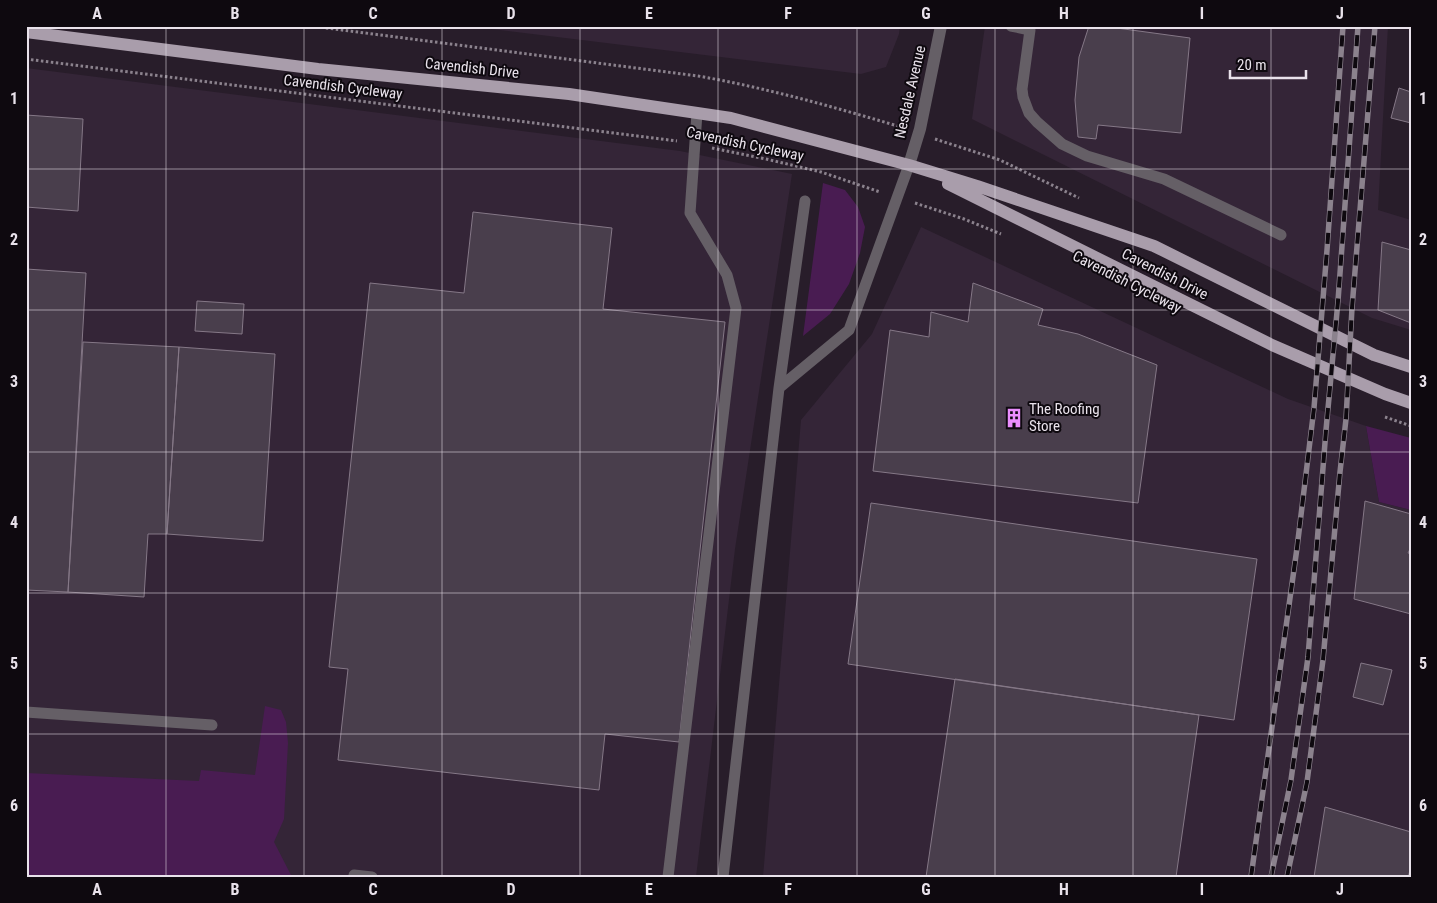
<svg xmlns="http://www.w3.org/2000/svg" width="1437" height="903" viewBox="0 0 1437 903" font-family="'Roboto Condensed',sans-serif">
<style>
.built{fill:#342537}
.green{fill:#491c52}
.building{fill:#493e4c;stroke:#857887}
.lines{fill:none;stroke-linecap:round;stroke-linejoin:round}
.path{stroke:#8b828d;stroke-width:3;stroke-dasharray:2.5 2.5;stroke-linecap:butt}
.lane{stroke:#655f66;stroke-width:11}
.street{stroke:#655f66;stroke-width:12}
.primary{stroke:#a99dab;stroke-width:12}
.rail-casing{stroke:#8b828d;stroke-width:5.5}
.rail{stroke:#0e090f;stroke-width:4;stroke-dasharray:11;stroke-linecap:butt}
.grid{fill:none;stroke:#e9e2eb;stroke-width:1;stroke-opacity:0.55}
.labels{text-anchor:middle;stroke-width:4;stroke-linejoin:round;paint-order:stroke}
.street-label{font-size:15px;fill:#e9e2eb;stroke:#0e090f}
.poi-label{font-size:15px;fill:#e9e2eb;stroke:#0e090f;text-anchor:start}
.neatline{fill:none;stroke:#e9e2eb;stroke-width:2}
.grid-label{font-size:16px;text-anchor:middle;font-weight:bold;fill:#e9e2eb}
</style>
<rect width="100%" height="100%" fill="#281d2a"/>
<!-- built -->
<path class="built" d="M 467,26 L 900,26 L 899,34 L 886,67 L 861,74 Z
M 985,26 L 1388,26 L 1378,210 L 1411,220 L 1411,330 L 1372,318 L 972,119 Z
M 26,68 L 680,151 L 792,174 L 735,549 L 696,877 L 26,877 Z
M 921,227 L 1288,399 L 1366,426 L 1379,502 L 1411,510 L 1411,877 L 763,877 L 801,420 L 872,334 Z"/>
<!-- green -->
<path class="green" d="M 823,183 L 845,190 L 858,207 L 865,227 L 860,253 L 849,284 L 830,314 L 803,336 Z
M 1366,426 L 1411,438 L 1411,510 L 1379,502 Z
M 265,706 L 281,710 L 286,722 L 288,743 L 284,819 L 274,842 L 292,877 L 26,877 L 26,773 L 199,781 L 201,770 L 255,775 Z"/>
<!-- building -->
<path class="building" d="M 1089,26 L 1102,26 L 1190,38 L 1181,133 L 1098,125 L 1096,139 L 1078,137 L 1075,100 L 1079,57 Z
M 1399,88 L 1411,92 L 1411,123 L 1391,118 Z
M 26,115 L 83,119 L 78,211 L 26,207 Z
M 473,212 L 612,228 L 603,309 L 725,322 L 679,742 L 605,734 L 599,790 L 338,760 L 348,669 L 329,667 L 370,283 L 464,293 Z
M 1382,242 L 1411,250 L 1411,323 L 1378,310 Z
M 26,269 L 86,273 L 68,592 L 26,590 Z
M 973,283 L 1043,309 L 1038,325 L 1078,334 L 1157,365 L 1138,503 L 873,471 L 890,330 L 929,337 L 931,312 L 968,322 Z
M 197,301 L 244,304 L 242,334 L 195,331 Z
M 83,342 L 179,347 L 167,534 L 148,534 L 144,597 L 68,592 Z
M 179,347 L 275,354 L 263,541 L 167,534 Z
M 1365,501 L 1411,514 L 1411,547 L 1408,553 L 1411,554 L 1411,614 L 1354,599 Z
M 871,503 L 1257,559 L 1234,720 L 848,664 Z
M 1361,663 L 1392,670 L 1383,705 L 1353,697 Z
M 955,679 L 1199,715 L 1176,877 L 926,877 Z
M 1325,807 L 1411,832 L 1411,867 L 1408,877 L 1314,877 Z"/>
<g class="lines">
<!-- path -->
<path class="path" d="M 311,26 L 698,76 C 767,88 834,107 901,127
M 26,59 L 677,141
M 935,139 L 1000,160 L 1079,198
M 712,148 L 766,159 L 821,172 L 880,192
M 915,203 L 964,219 L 1001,234
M 1385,417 L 1411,426"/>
<!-- lane -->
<path class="lane" d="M 1011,26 L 1030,30 L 1022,89 L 1023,97 L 1029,113 L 1037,122 L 1062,144 L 1087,156 L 1164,179 L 1281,235
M 779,388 L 805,201
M 26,712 L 212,725
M 354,875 L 372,877
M 668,877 L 736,308 L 727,275 L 690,213 L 697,113
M 723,877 L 779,388 L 849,330 L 909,165"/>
<!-- street -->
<path class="street" d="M 909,165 L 920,129 L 941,26"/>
<!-- primary -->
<path class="primary" d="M 26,32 L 318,69 L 569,94 L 731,118 L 909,165 L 977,186 L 1154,246 L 1374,355 L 1411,367
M 948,184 L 1272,345 L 1385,394 L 1411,403"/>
<defs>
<path id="rail" d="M 1251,877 L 1297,548 L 1314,408 L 1327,250 L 1343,26
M 1271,877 L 1291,780 L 1308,657 L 1326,430 L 1338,301 L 1358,26
M 1287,877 L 1307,782 L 1323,660 L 1340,472 L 1346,419 L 1352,308 L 1375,26"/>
</defs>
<!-- rail casing -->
<use href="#rail" class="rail-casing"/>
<!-- rail -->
<use href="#rail" class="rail"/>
</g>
<!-- grid -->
<path class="grid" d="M 166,26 L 166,877M 304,26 L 304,877M 442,26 L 442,877M 580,26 L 580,877M 718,26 L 718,877M 857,26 L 857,877M 995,26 L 995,877M 1133,26 L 1133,877M 1271,26 L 1271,877M 26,169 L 1411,169M 26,310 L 1411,310M 26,452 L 1411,452M 26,593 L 1411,593M 26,734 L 1411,734"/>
<!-- icons -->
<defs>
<symbol id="building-bare" viewBox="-9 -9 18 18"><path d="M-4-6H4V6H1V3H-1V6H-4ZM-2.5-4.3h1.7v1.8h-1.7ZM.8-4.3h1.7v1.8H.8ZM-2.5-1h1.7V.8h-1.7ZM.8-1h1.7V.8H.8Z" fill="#ea8dfd" stroke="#0e090f" stroke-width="2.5" paint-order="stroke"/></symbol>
</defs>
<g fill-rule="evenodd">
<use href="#building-bare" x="1000" y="404" width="28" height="28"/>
</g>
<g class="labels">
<!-- street labels -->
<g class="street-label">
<text transform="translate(472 68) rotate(6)" y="5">Cavendish Drive</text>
<text transform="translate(343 87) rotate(7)" y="5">Cavendish Cycleway</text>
<text transform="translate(910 92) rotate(-77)" y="5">Nesdale Avenue</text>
<text transform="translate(745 144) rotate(12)" y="5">Cavendish Cycleway</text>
<text transform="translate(1165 274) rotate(27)" y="5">Cavendish Drive</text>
<text transform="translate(1127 282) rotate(27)" y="5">Cavendish Cycleway</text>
</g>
<!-- poi labels -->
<g class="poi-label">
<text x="1029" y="414">The Roofing<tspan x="1029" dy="17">Store</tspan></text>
</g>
</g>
<!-- border -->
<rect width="1437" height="903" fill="none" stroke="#0e090f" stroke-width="55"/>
<!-- scale -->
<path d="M1230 70v8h76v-8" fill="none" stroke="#e9e2eb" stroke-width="2.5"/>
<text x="1237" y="70" font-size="15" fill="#e9e2eb" stroke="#0e090f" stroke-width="4" paint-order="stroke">20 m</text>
<rect x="28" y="28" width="1382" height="848" class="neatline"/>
<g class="grid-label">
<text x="97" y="19">A</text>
<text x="235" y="19">B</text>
<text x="373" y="19">C</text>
<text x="511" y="19">D</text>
<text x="649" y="19">E</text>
<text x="788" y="19">F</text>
<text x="926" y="19">G</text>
<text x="1064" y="19">H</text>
<text x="1202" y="19">I</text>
<text x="1340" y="19">J</text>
<text x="14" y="104">1</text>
<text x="1423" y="104">1</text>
<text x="14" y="245">2</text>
<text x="1423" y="245">2</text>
<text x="14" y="387">3</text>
<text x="1423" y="387">3</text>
<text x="14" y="528">4</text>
<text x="1423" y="528">4</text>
<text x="14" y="669">5</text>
<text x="1423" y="669">5</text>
<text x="14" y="811">6</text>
<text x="1423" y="811">6</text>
<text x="97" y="895">A</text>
<text x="235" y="895">B</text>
<text x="373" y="895">C</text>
<text x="511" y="895">D</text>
<text x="649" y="895">E</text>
<text x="788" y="895">F</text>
<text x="926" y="895">G</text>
<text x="1064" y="895">H</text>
<text x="1202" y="895">I</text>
<text x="1340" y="895">J</text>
</g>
</svg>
